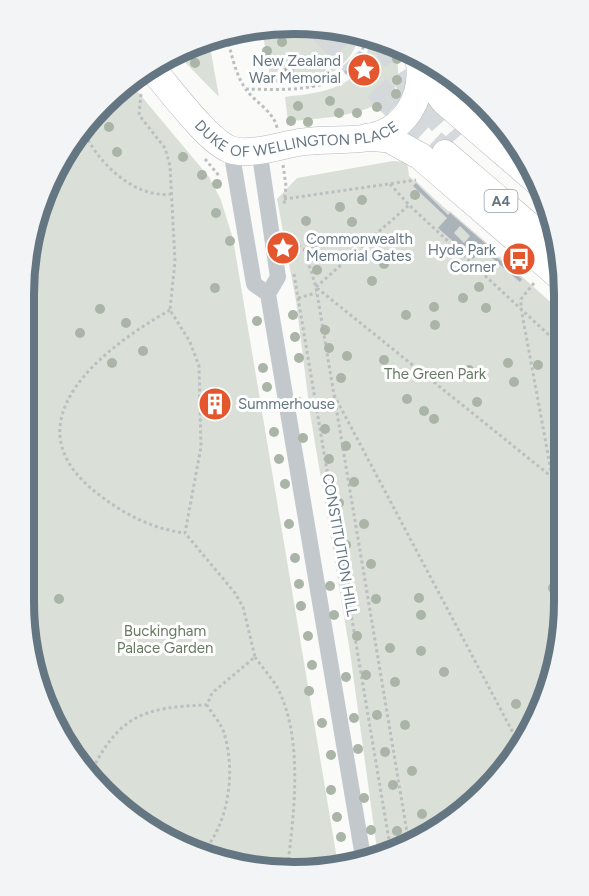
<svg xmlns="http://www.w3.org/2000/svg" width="589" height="896" viewBox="0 0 589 896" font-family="Figtree,sans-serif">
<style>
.green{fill:#dadfd7}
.building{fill:#aab3b9;stroke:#dcdcda;stroke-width:1.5;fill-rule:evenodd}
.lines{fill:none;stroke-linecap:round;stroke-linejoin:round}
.primary-tunnel{stroke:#d5d9db;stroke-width:26;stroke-dasharray:26 13;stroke-linecap:butt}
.primary-casing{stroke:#b5babe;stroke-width:27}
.trunk-casing{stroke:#b4b9bd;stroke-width:28}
.path{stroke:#bbbfc2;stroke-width:3;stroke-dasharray:3 3;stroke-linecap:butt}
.minor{stroke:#c3c8cc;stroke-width:16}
.primary{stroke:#fff;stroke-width:26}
.trunk{stroke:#fff;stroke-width:27}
.tree{fill:#aab4a7}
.labels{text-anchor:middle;stroke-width:6;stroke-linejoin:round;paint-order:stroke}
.shield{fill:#fff;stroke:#939fa8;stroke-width:1.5}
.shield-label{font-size:14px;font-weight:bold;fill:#657683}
.poi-label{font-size:15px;fill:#657683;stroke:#fff;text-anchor:end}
.street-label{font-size:15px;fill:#657683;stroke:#fff}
.park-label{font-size:15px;fill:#687a64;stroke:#fff}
.rim{fill:none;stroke:#657683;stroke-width:8}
</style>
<rect width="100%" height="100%" fill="#fafaf8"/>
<!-- green -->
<path class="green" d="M 277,25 L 359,36 C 349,76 308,86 271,82 L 262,29 Z
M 371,37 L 382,38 L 394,45 C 397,58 401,74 395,87 C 382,116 317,119 288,121 L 285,97 C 292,95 300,96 308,94 C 346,88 364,76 371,37 Z
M 197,46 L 198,50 L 210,47 L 219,97 L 175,52 Z
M 132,85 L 209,177 L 221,200 L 233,239 L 338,865 L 276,871 L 191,852 L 130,816 L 70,752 L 38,688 L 24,601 L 26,259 L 52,175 L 91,116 Z
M 393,161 L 407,162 L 409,176 L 564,314 L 563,637 L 537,721 L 498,780 L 430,836 L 378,857 L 350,652 L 310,413 L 296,301 L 277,199 L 297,178 Z"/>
<!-- building -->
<path class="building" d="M 416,182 L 448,214 L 450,212 L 487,244 L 485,246 L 523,279 L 520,283 L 482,250 L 473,260 L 437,228 L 446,218 L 412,186 ZM 460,227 L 469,236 L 464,242 L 455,233 Z
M 212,399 L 216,399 L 217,408 L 213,408 Z"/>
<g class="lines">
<!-- primary-tunnel -->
<path class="primary-tunnel" d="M 323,31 L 391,103 L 445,153
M 382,38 L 413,90 L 456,139"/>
<defs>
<path id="primary" d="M 445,153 L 557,249"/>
<g id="trunk">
<path d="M 420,63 L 432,85 L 444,101 L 539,183"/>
<path id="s1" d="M 152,69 C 170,89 206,139 229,149 C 248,157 281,145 302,142 C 323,139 345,141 366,138 C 405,132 425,97 419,60"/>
<path d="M 368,137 L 389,139 L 420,156 L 564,280"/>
</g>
</defs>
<!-- primary casing -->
<use href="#primary" class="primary-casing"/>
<!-- trunk casing -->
<use href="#trunk" class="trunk-casing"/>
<!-- path -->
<path class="path" d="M 244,34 L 251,31
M 227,38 C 232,55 235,73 245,88 C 254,102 274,111 277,128
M 246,89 C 291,90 356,95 366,36
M 141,94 L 139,115 L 165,148 L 170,166 L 175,261 L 170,310 L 190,342 L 199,366 L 201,447 L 185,533 L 235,593 L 243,607 L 255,657 L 212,693 L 207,705 C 212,714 221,723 224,733 C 236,771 229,825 201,854
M 83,129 C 96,162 135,199 171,194
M 205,159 L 220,177
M 283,165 L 286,186 L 284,206
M 390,184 L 409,205 L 564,349
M 284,199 L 416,180
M 288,239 L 304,249 L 316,287 L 409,844
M 294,274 L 391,852
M 534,283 L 521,299 L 521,308 L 552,476 L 563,516
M 316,287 L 409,205
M 317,288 L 563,486
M 298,298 L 316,293
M 170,310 C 103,348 5,423 98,494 C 124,514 152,529 185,533
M 334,395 L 520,746
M 255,657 C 262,667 271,677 277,687 C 304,737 294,817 287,870
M 90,774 C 119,715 144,707 207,705"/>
<!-- minor -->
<path class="minor" d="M 259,149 L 278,277 L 268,294 L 364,863
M 231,150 L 254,284 L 268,294"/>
<!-- primary -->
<use href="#primary" class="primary"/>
<!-- trunk -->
<use href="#trunk" class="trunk"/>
</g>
<!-- trees -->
<g class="tree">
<circle cx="282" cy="42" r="5"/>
<circle cx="267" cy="51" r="5"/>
<circle cx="397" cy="59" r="5"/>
<circle cx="195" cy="63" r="5"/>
<circle cx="307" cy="63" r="5"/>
<circle cx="289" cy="71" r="5"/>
<circle cx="397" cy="80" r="5"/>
<circle cx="313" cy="82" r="5"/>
<circle cx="396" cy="94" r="5"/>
<circle cx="330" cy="101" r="5"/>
<circle cx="298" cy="106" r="5"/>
<circle cx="377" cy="107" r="5"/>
<circle cx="477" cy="108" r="5"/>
<circle cx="339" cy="113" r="5"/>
<circle cx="357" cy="113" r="5"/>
<circle cx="291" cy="121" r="5"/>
<circle cx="308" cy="122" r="5"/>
<circle cx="109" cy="127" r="5"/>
<circle cx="117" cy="152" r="5"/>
<circle cx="183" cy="157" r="5"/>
<circle cx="202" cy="175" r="5"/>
<circle cx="217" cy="184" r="5"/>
<circle cx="415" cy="195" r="5"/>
<circle cx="362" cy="200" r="5"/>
<circle cx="340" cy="207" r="5"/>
<circle cx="216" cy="213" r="5"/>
<circle cx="306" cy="221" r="5"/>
<circle cx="352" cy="222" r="5"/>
<circle cx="230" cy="241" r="5"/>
<circle cx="313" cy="243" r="5"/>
<circle cx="408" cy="257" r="5"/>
<circle cx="384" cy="264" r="5"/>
<circle cx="317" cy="270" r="5"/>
<circle cx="372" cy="281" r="5"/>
<circle cx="479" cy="287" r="5"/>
<circle cx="215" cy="288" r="5"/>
<circle cx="463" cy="298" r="5"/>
<circle cx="434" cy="307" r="5"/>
<circle cx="486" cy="308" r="5"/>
<circle cx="100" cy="309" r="5"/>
<circle cx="557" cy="313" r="5"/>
<circle cx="293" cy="315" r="5"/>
<circle cx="406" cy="315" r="5"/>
<circle cx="257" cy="321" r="5"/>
<circle cx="126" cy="323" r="5"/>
<circle cx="435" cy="325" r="5"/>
<circle cx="325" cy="330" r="5"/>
<circle cx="80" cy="333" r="5"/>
<circle cx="295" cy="337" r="5"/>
<circle cx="329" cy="348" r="5"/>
<circle cx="33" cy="351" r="5"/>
<circle cx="143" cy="351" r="5"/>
<circle cx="347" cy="356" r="5"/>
<circle cx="299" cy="358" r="5"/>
<circle cx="384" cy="360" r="5"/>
<circle cx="112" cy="363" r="5"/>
<circle cx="508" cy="363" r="5"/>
<circle cx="538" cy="365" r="5"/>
<circle cx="263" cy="368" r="5"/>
<circle cx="469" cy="370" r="5"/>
<circle cx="341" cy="378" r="5"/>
<circle cx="514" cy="382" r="5"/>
<circle cx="267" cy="387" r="5"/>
<circle cx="407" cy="399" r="5"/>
<circle cx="297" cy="401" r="5"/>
<circle cx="477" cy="402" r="5"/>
<circle cx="424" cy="411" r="5"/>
<circle cx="434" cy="419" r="5"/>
<circle cx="325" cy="429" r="5"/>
<circle cx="274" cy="432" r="5"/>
<circle cx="303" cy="438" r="5"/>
<circle cx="346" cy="446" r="5"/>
<circle cx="279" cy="459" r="5"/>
<circle cx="329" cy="459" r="5"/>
<circle cx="354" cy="482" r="5"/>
<circle cx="285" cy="484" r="5"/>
<circle cx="339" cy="503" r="5"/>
<circle cx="289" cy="524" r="5"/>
<circle cx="364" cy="524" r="5"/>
<circle cx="346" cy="545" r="5"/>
<circle cx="295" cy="558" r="5"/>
<circle cx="371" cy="564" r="5"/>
<circle cx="299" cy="584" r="5"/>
<circle cx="330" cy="586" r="5"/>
<circle cx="346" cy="586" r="5"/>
<circle cx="553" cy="588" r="5"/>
<circle cx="419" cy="598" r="5"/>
<circle cx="59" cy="599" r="5"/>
<circle cx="376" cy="599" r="5"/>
<circle cx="301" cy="606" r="5"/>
<circle cx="334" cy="615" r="5"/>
<circle cx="421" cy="615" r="5"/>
<circle cx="308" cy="636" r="5"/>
<circle cx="357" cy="636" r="5"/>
<circle cx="390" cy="648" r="5"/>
<circle cx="421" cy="651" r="5"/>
<circle cx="312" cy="665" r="5"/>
<circle cx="444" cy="672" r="5"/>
<circle cx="366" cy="675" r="5"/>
<circle cx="346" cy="677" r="5"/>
<circle cx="395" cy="682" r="5"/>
<circle cx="309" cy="691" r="5"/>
<circle cx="516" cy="704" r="5"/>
<circle cx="377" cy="715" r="5"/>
<circle cx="354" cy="718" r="5"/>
<circle cx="322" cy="723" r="5"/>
<circle cx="405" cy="725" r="5"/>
<circle cx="527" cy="726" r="5"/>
<circle cx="358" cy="749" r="5"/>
<circle cx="385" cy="752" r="5"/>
<circle cx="331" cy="755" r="5"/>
<circle cx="412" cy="771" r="5"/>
<circle cx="393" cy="785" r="5"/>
<circle cx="331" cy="790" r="5"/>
<circle cx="364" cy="798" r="5"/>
<circle cx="422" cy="814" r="5"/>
<circle cx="337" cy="817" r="5"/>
<circle cx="371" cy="830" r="5"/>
<circle cx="397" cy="831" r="5"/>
<circle cx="341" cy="837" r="5"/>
<circle cx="373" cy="852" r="5"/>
</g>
<!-- icons -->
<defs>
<symbol id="sight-disc" viewBox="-11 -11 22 22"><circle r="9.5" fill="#e4572e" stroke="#fff"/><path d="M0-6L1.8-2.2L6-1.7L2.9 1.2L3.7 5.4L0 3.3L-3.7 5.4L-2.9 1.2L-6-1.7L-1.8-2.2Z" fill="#fff"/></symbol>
<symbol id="bus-disc" viewBox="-11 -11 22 22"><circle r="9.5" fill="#e4572e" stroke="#fff"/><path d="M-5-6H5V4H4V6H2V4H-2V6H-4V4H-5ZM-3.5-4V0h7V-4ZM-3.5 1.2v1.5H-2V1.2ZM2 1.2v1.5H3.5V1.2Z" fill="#fff"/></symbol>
<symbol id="building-disc" viewBox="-11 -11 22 22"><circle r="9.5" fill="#e4572e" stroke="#fff"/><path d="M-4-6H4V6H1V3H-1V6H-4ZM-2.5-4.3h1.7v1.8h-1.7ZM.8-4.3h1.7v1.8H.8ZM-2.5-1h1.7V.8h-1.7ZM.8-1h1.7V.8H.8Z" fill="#fff"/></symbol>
</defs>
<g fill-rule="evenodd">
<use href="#sight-disc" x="345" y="51" width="38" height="38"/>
<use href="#sight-disc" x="264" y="229" width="38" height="38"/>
<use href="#bus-disc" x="500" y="240" width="38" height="38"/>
<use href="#building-disc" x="196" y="385" width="38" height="38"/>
</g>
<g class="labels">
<!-- shield labels -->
<rect class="shield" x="484.5" y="190" width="33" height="22" rx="4.5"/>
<g class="shield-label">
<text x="501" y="206">A4</text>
</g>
<!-- poi labels -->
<g class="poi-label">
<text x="341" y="66">New Zealand<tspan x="341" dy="17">War Memorial</tspan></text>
<text x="306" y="244" text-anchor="start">Commonwealth<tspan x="306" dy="17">Memorial Gates</tspan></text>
<text x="496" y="255">Hyde Park<tspan x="496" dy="17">Corner</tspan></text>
<text x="238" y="409" text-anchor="start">Summerhouse</text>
</g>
<!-- street labels -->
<g class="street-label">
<text dy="5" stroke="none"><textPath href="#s1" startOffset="177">DUKE OF WELLINGTON PLACE</textPath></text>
<text transform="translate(340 545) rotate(80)" y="5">CONSTITUTION HILL</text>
</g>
<!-- park labels -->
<g class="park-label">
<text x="435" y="379">The Green Park</text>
<text x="165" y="636">Buckingham<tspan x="165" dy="17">Palace Garden</tspan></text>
</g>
</g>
<!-- crop -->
<path d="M0 0H589V896H0ZM294 34H294A260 260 0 0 1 554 294V602A260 260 0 0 1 294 862H294A260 260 0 0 1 34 602V294A260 260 0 0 1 294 34Z" fill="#f3f4f5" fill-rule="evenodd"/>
<path class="rim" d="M294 34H294A260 260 0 0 1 554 294V602A260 260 0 0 1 294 862H294A260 260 0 0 1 34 602V294A260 260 0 0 1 294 34Z"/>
</svg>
